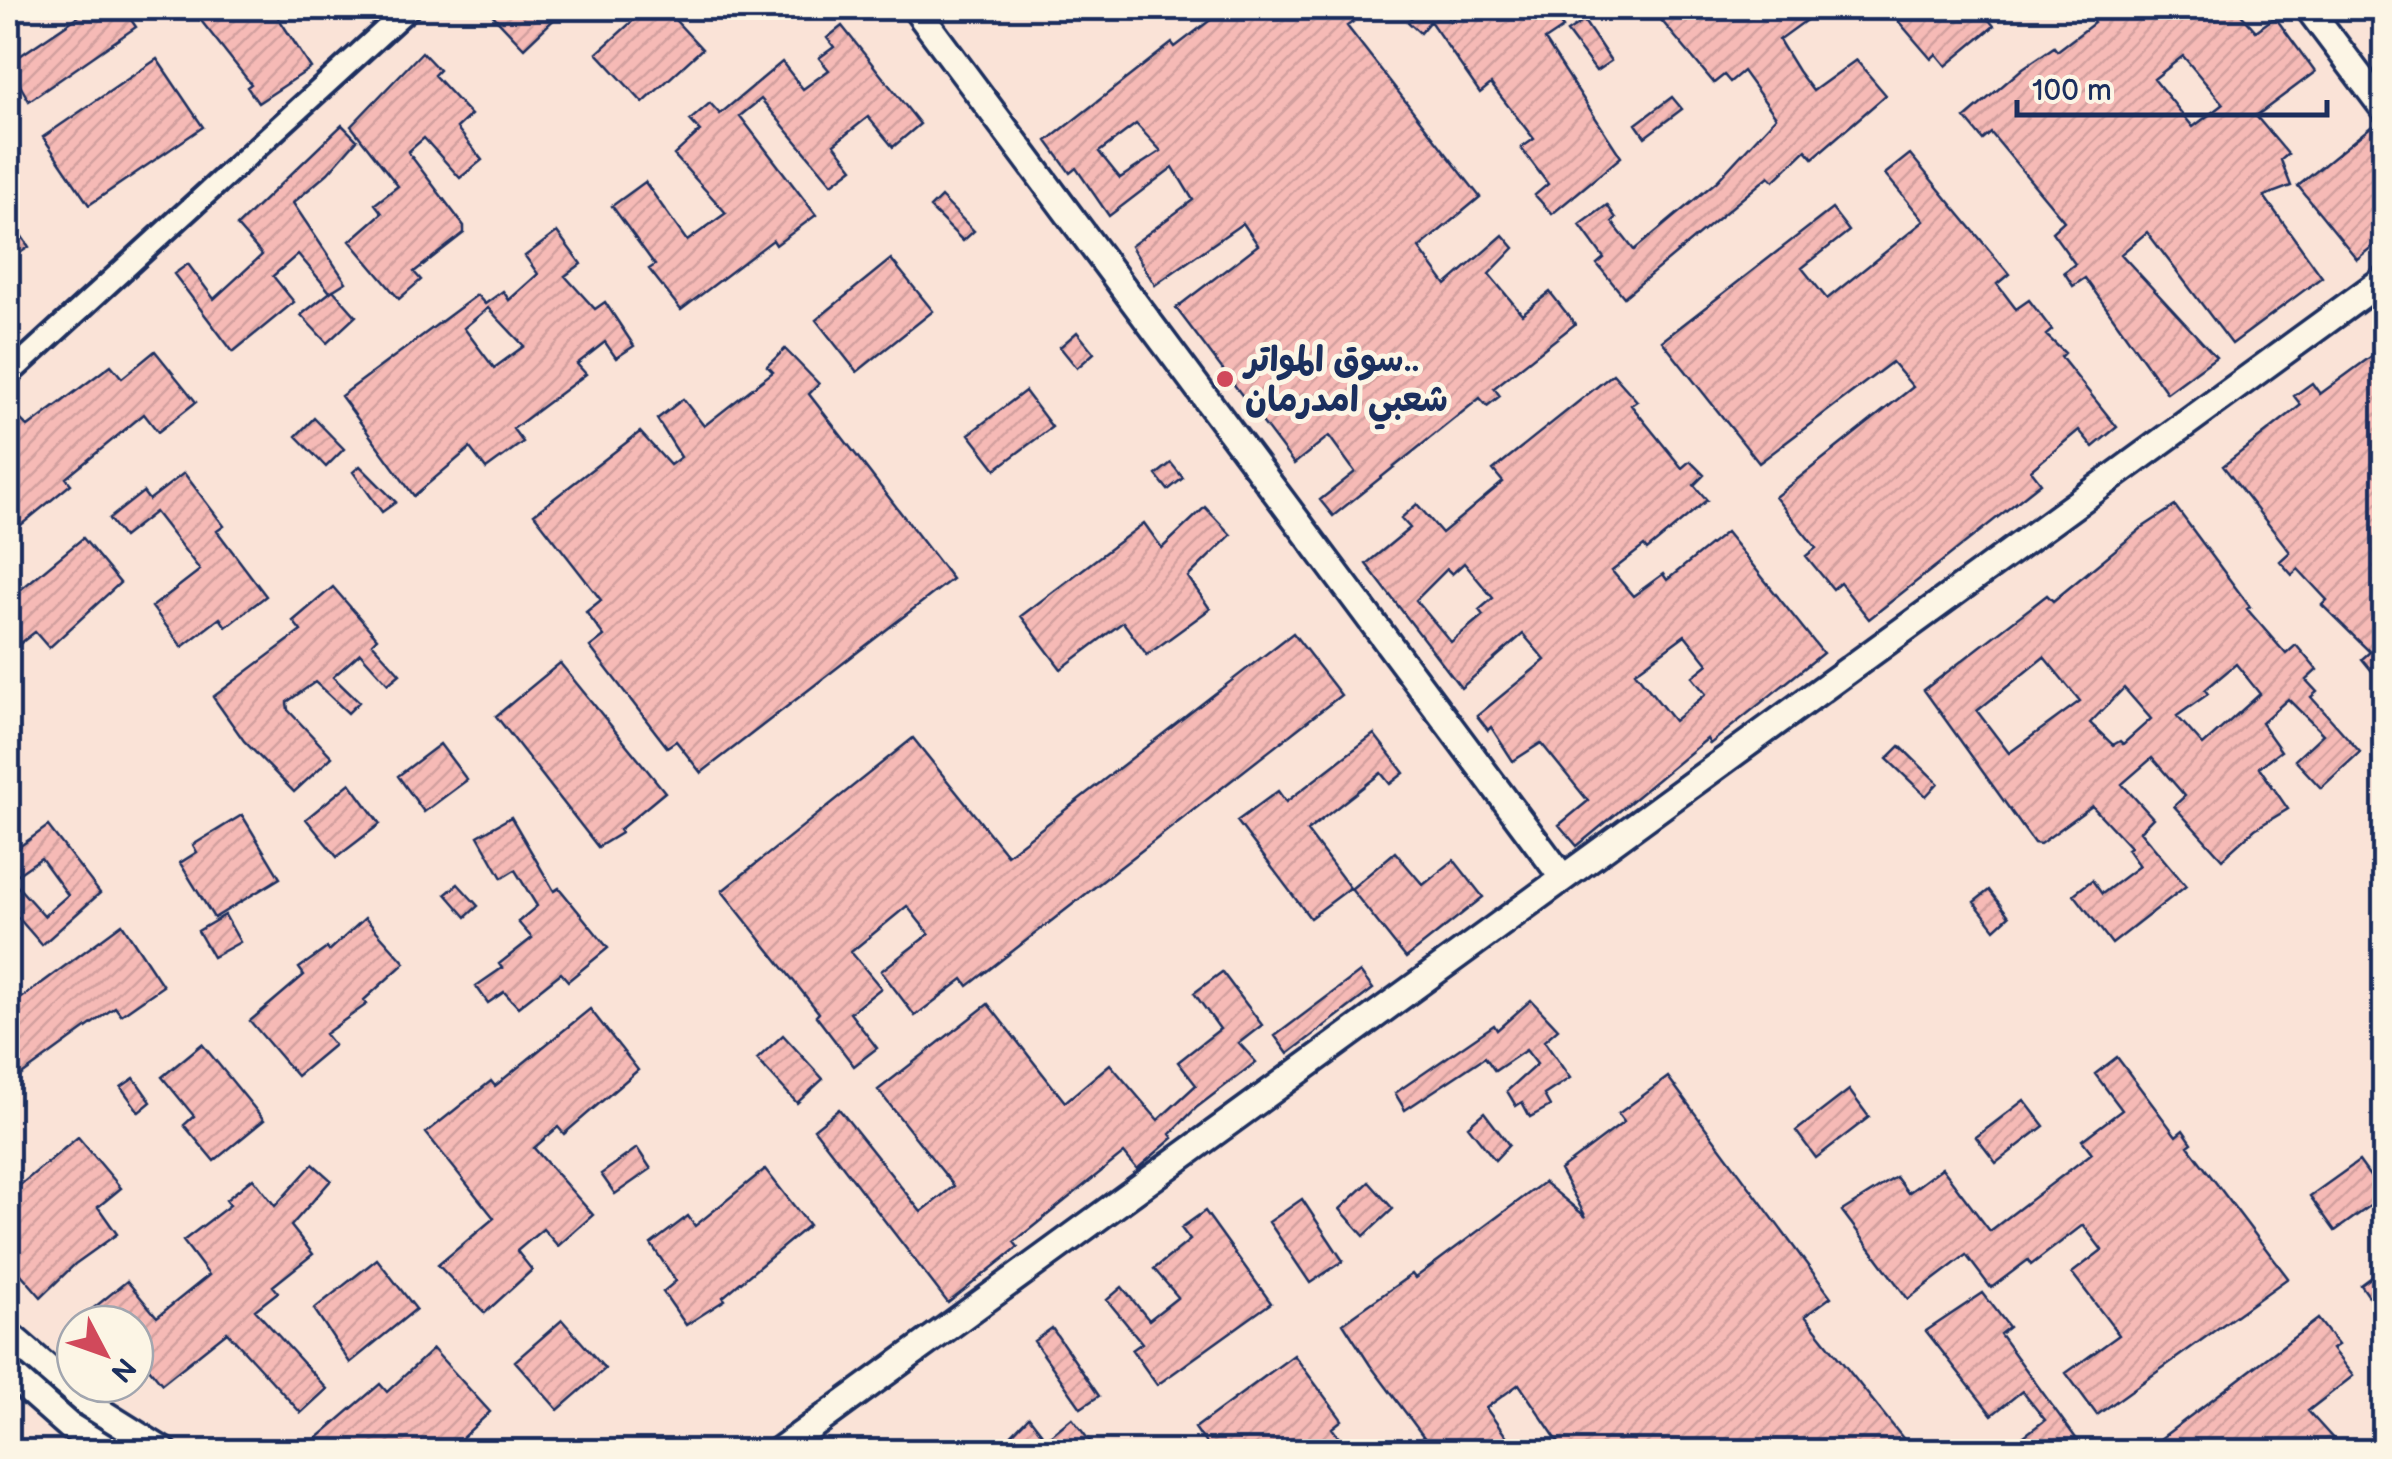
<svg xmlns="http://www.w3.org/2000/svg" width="2392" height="1459" viewBox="0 0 2392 1459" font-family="'Balsamiq Sans','Playpen Sans Arabic',sans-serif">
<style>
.built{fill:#fae3d7;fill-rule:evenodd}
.building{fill:url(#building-hatch);stroke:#1b2f5e;stroke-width:2.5;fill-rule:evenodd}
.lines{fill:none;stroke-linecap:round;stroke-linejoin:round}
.minor-casing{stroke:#1b2f5e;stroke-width:28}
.tertiary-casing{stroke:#1b2f5e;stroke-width:32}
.minor{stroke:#fcf5e5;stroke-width:20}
.tertiary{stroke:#fcf5e5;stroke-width:25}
.poi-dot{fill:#d1495b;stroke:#fcf5e5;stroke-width:4}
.labels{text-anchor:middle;stroke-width:10;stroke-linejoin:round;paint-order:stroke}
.poi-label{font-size:35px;font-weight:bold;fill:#1b2f5e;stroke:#fcf5e5;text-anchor:start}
</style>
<defs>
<pattern id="building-hatch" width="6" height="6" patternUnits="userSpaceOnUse" patternTransform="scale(2.5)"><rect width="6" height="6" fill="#f6bab6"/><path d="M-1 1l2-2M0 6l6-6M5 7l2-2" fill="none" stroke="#d2a09f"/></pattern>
</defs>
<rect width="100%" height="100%" fill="#fcf5e5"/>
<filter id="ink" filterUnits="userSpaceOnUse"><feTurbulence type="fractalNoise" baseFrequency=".01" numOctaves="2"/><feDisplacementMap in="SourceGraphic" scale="20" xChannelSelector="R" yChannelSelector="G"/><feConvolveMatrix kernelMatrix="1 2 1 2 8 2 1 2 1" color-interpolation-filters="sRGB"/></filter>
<g filter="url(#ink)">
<!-- built -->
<path class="built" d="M 8,8 L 2384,8 L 2384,1451 L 8,1452 ZM 75,1324 L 135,1324 L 135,1384 L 75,1384 Z"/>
<!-- building -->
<path class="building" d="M 91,8 L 123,8 L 136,27 L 29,101 L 8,64 Z
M 191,8 L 272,8 L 311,68 L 258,103 L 247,87 L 251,84 Z
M 486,8 L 566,8 L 524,48 Z
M 647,8 L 664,8 L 702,49 L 643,103 L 597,53 Z
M 1226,8 L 1341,8 L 1353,22 L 1347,26 L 1480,197 L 1419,248 L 1446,285 L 1503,235 L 1514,248 L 1489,274 L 1522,314 L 1550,292 L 1575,324 L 1494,388 L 1500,396 L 1487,406 L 1480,398 L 1333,516 L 1320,500 L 1355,472 L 1329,436 L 1294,464 L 1176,308 L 1258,245 L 1243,223 L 1155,285 L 1131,246 L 1193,200 L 1173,167 L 1109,216 L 1076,168 L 1070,173 L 1047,141 L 1172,43 L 1175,47 ZM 1136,124 L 1161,151 L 1120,178 L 1099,152 Z
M 1420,8 L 1442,8 L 1450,21 L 1466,8 L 1547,8 L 1563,28 L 1545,40 L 1621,157 L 1552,214 L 1535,195 L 1548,184 L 1521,148 L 1534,139 L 1491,84 L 1480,93 L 1430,21 L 1420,33 L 1408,22 Z
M 1651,8 L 1823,8 L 1779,40 L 1798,71 L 1813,91 L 1856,60 L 1886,95 L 1813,158 L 1806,150 L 1774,181 L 1769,176 L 1624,297 L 1597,264 L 1604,258 L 1580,225 L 1607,205 L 1616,218 L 1612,222 L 1634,250 L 1717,181 L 1776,117 L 1743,71 L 1730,82 L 1724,75 L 1714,83 Z
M 1887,8 L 1979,8 L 1994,26 L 1946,66 L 1936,54 L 1931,59 Z
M 2083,8 L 2235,8 L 2256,31 L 2275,17 L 2315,72 L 2256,116 L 2288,154 L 2281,160 L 2291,186 L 2264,196 L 2322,277 L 2232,344 L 2147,232 L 2121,254 L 2216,357 L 2167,393 L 2085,278 L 2073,286 L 2064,272 L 2075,264 L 2052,232 L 2064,221 L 1991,133 L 1983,140 L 1965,118 L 2023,68 L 2054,47 L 2057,51 L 2094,23 ZM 2183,56 L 2223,104 L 2193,127 L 2154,79 Z
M 1584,21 L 1611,61 L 1596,71 L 1567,32 Z
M 842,26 L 920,124 L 893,147 L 868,117 L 834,144 L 853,168 L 832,184 L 761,99 L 740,116 L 816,215 L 776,245 L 773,240 L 681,310 L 649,269 L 655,265 L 612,206 L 645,182 L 687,241 L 726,213 L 674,155 L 700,131 L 690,120 L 710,103 L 720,114 L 782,62 L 803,89 L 829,70 L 819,58 L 834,47 L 827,38 Z
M 422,52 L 439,70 L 434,75 L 471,115 L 457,128 L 482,160 L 460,178 L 424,138 L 408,152 L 464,226 L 464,233 L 414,272 L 421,280 L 399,299 L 350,241 L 382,213 L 375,204 L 398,186 L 351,126 Z
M 157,59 L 203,127 L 89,205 L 43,137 Z
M 1672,97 L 1682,109 L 1645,137 L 1636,124 Z
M 342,125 L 357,140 L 328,173 L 293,203 L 346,282 L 330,292 L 298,254 L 273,276 L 294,302 L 233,352 L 174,274 L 188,264 L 214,299 L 262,255 L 237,226 Z
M 2372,126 L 2384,142 L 2384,237 L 2357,259 L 2298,186 Z
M 1910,154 L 2009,274 L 1997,284 L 2016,309 L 2029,300 L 2052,330 L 2046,335 L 2065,353 L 2061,357 L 2117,427 L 2093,447 L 2079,430 L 2031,470 L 2041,483 L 1869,619 L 1840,583 L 1833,589 L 1806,556 L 1816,548 L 1775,497 L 1913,387 L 1892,362 L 1759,463 L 1662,341 L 1832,209 L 1849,231 L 1802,268 L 1827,299 L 1924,221 L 1885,174 Z
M 941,197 L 974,231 L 963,241 L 930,208 Z
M 8,216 L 29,247 L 8,261 Z
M 557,232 L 581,264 L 565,276 L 595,309 L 605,302 L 634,346 L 616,358 L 605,342 L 577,364 L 586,374 L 513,429 L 523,442 L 486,469 L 470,448 L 414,496 L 341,396 L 477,295 L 485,304 L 503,291 L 509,300 L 538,274 L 525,256 ZM 488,308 L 524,346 L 494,368 L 464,328 Z
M 891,259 L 933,311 L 857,372 L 816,320 Z
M 333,290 L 356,316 L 327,343 L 301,315 Z
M 1077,332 L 1094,353 L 1077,368 L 1060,347 Z
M 2384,347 L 2384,686 L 2362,659 L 2370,652 L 2322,605 L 2327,600 L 2298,569 L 2292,575 L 2280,561 L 2290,552 L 2223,466 L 2301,405 L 2294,396 L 2312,383 L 2320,394 Z
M 785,349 L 819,384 L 809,394 L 952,579 L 701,773 L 676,741 L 667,747 L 590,647 L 604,636 L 586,612 L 601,600 L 534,514 L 640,432 L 670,465 L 681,457 L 657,419 L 683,399 L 704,426 L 773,372 L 767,366 Z
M 155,351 L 196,402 L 158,432 L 144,414 L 66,478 L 71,484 L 21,525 L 8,508 L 8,424 L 16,415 L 28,427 L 111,365 L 122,378 Z
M 1613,374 L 1637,401 L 1631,405 L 1682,468 L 1690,461 L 1704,475 L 1694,485 L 1707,500 L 1647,550 L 1644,546 L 1612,571 L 1633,596 L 1663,574 L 1667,580 L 1726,532 L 1823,653 L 1710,744 L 1707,739 L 1577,846 L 1559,825 L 1588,801 L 1541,743 L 1513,761 L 1491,727 L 1488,730 L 1477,716 L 1545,660 L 1523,634 L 1461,688 L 1366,564 L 1410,528 L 1401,518 L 1417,504 L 1442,533 L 1503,482 L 1493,470 ZM 1464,563 L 1493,598 L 1479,610 L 1483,615 L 1451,642 L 1416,600 L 1447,569 L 1452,574 ZM 1685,635 L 1708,664 L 1692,677 L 1706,694 L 1674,721 L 1635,672 Z
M 1025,391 L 1052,427 L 996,469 L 969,434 Z
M 314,418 L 344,449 L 326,467 L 296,436 Z
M 1171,463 L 1183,478 L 1168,490 L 1156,475 Z
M 360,466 L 396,502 L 382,512 L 353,472 Z
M 184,473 L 224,526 L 217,531 L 266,596 L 226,627 L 220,618 L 182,647 L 152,607 L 200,570 L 155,512 L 123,537 L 109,519 L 143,492 L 149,500 Z
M 2175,506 L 2250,607 L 2247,609 L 2286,654 L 2296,645 L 2317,670 L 2306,680 L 2317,692 L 2311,697 L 2360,752 L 2321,788 L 2295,760 L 2323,734 L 2288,699 L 2261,723 L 2281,751 L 2259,767 L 2288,809 L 2255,829 L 2222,859 L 2174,806 L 2185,796 L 2152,758 L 2122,784 L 2153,818 L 2140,831 L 2186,886 L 2112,944 L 2074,894 L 2092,880 L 2102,894 L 2139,866 L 2127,849 L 2130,847 L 2092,806 L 2040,844 L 2034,843 L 1924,690 L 2047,595 L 2053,601 L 2143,527 ZM 2044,657 L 2080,701 L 2009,753 L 1977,711 ZM 2236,664 L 2260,694 L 2203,745 L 2177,716 L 2208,694 L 2205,690 ZM 2124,688 L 2151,719 L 2123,744 L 2120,741 L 2113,745 L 2090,723 Z
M 1205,507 L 1231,535 L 1188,577 L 1210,609 L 1147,655 L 1123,622 L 1061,669 L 1021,616 L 1144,523 L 1162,548 Z
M 83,538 L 120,583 L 49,648 L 35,632 L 8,653 L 8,600 Z
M 333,587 L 377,638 L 372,643 L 400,674 L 388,684 L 360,653 L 333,677 L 359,702 L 348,713 L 315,682 L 287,702 L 288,710 L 332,757 L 294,792 L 244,741 L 213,697 L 301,631 L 293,621 Z
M 1293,633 L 1341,695 L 968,986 L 963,979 L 915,1016 L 881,971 L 929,934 L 907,906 L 851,952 L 881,988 L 850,1013 L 877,1048 L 854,1066 L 816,1016 L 819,1013 L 722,891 L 913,738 L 1007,855 Z
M 560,663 L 665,792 L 619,830 L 621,833 L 598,847 L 496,716 Z
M 1374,734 L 1404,773 L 1390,784 L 1381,773 L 1307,831 L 1350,888 L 1310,918 L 1237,821 L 1278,791 L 1286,802 Z
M 440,744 L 467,780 L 424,812 L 398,776 Z
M 1900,746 L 1938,783 L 1926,796 L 1887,759 Z
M 350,783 L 380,824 L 337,857 L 306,819 Z
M 242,815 L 280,878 L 214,918 L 180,863 L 197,852 L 193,845 Z
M 511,817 L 554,891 L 559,888 L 608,948 L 568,981 L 561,973 L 518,1007 L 504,992 L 488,1003 L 476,986 L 502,968 L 499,964 L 532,938 L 518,922 L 537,906 L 515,870 L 502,878 L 478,836 Z
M 48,826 L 100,893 L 42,945 L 8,906 L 8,855 ZM 41,858 L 68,895 L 44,916 L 11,879 Z
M 1395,852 L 1423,885 L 1454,860 L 1483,897 L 1406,958 L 1351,889 Z
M 458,884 L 478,906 L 466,917 L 446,894 Z
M 1989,890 L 2009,916 L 1995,929 L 1974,902 Z
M 225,915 L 240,942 L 213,957 L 198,931 Z
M 365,918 L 405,963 L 364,1000 L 367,1004 L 325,1034 L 334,1045 L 297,1076 L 250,1021 L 304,975 L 299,968 L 327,948 L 329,951 Z
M 122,924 L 163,986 L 121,1015 L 115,1007 L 8,1085 L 8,1008 Z
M 1222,972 L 1262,1025 L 1239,1043 L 1256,1062 L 1196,1108 L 1170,1134 L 1173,1138 L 1137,1169 L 1124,1153 L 1014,1242 L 1018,1247 L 948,1303 L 814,1129 L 839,1109 L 921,1212 L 954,1186 L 878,1090 L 988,1004 L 1065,1102 L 1110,1064 L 1158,1120 L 1196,1085 L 1178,1062 L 1220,1029 L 1194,993 Z
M 1360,972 L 1373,989 L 1288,1054 L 1275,1036 Z
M 1531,1000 L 1558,1029 L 1544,1041 L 1570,1078 L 1544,1095 L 1550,1106 L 1530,1117 L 1522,1102 L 1516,1106 L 1507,1091 L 1537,1064 L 1526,1050 L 1495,1071 L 1485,1057 L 1405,1110 L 1395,1093 L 1494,1025 L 1497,1030 Z
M 590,1009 L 638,1070 L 564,1134 L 558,1127 L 534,1148 L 593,1215 L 558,1246 L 543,1229 L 517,1251 L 532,1270 L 485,1313 L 438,1265 L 494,1218 L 426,1133 L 491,1081 L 495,1086 Z
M 783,1035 L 823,1079 L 797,1103 L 757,1059 Z
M 202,1044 L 264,1120 L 214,1161 L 184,1125 L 194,1116 L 162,1077 Z
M 2117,1057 L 2176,1136 L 2183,1130 L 2192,1143 L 2188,1146 L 2288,1278 L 2097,1415 L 2066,1373 L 2119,1335 L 2072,1273 L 2102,1250 L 2083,1225 L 2031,1265 L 2028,1260 L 1991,1288 L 1966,1255 L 1908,1299 L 1842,1211 L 1896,1177 L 1908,1193 L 1942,1168 L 1990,1231 L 2092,1153 L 2082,1140 L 2122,1110 L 2095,1074 Z
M 1668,1077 L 1831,1297 L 1805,1316 L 1914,1452 L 1565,1452 L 1519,1384 L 1486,1408 L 1517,1452 L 1435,1452 L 1370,1365 L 1343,1323 L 1412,1274 L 1415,1278 L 1544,1182 L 1586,1217 L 1560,1170 L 1624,1122 L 1618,1114 Z
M 134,1078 L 151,1102 L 139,1112 L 121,1087 Z
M 1849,1090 L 1869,1117 L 1816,1158 L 1796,1131 Z
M 2024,1100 L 2044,1126 L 1996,1163 L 1976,1137 Z
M 1484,1112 L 1509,1145 L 1495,1160 L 1468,1126 Z
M 78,1137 L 121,1188 L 98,1207 L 117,1234 L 75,1264 L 41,1297 L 8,1259 L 8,1195 Z
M 637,1148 L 651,1169 L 615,1194 L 601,1174 Z
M 2359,1161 L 2384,1196 L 2335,1231 L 2310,1196 Z
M 313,1164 L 331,1180 L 291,1226 L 313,1254 L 273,1286 L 278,1292 L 255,1310 L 327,1389 L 301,1413 L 227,1332 L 162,1384 L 135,1351 L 135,1324 L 74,1324 L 127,1281 L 157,1317 L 209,1275 L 183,1241 L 230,1205 L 226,1200 L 253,1178 L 275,1206 Z
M 765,1169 L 809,1225 L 723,1297 L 725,1300 L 686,1325 L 663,1292 L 676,1281 L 651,1244 L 688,1216 L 695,1226 Z
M 1369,1182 L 1393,1209 L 1364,1236 L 1340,1209 Z
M 1302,1199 L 1343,1261 L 1310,1283 L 1269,1222 Z
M 1205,1211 L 1271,1303 L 1157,1385 L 1132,1350 L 1142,1343 L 1107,1300 L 1122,1287 L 1149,1320 L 1178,1297 L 1154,1269 L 1190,1240 L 1181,1228 Z
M 377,1259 L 416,1309 L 350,1363 L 314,1309 Z
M 2384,1268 L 2384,1318 L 2361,1285 Z
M 1983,1293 L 2009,1327 L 2000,1334 L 2078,1441 L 2064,1452 L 2003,1452 L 2045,1420 L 2022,1391 L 1992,1415 L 1926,1331 Z
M 2318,1319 L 2338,1345 L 2332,1349 L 2353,1376 L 2308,1411 L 2335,1441 L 2322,1452 L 2143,1452 Z
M 562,1320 L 605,1369 L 558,1410 L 515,1361 Z
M 1052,1328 L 1099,1396 L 1081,1408 L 1034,1341 Z
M 433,1349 L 490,1412 L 447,1452 L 301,1452 L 380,1384 L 387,1392 Z
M 1294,1355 L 1342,1420 L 1332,1428 L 1349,1452 L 1212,1452 L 1195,1428 Z
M 1029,1417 L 1046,1439 L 1072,1418 L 1098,1452 L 995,1452 Z"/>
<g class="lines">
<defs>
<path id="minor" d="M 8,375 L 409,8"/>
<path id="tertiary" d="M 915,8 L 1563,878
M 2308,8 L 2384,109
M 8,1334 L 90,1405 L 165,1452
M 8,1372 L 69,1426 L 111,1452
M 777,1452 L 2384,279"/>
</defs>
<!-- minor casing -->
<use href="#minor" class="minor-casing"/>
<!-- tertiary casing -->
<use href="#tertiary" class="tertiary-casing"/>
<!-- minor -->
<use href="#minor" class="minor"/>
<!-- tertiary -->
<use href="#tertiary" class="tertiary"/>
</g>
</g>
<!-- markers -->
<circle class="poi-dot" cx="1225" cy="379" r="10"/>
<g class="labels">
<!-- poi labels -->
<g class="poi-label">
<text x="1245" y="371">سوق المواتر..<tspan x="1245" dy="40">شعبي امدرمان</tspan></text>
</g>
</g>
<!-- margin -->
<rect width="2392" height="1459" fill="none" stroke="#fcf5e5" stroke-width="40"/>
<rect x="20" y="20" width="2352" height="1419" fill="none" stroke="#1b2f5e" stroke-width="4" filter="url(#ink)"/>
<!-- north arrow -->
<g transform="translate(105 1354) rotate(131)"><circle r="48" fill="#fcf5e5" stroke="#a2a6af" stroke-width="2.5"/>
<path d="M0-8L18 38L0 25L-18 38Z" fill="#d1495b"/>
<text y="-15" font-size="28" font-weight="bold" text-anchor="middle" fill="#1b2f5e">N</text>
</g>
<!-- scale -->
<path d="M2017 100v15h310v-15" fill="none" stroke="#1b2f5e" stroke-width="5"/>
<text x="2032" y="100" font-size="30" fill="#1b2f5e" stroke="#fcf5e5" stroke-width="8" paint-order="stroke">100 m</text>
</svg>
